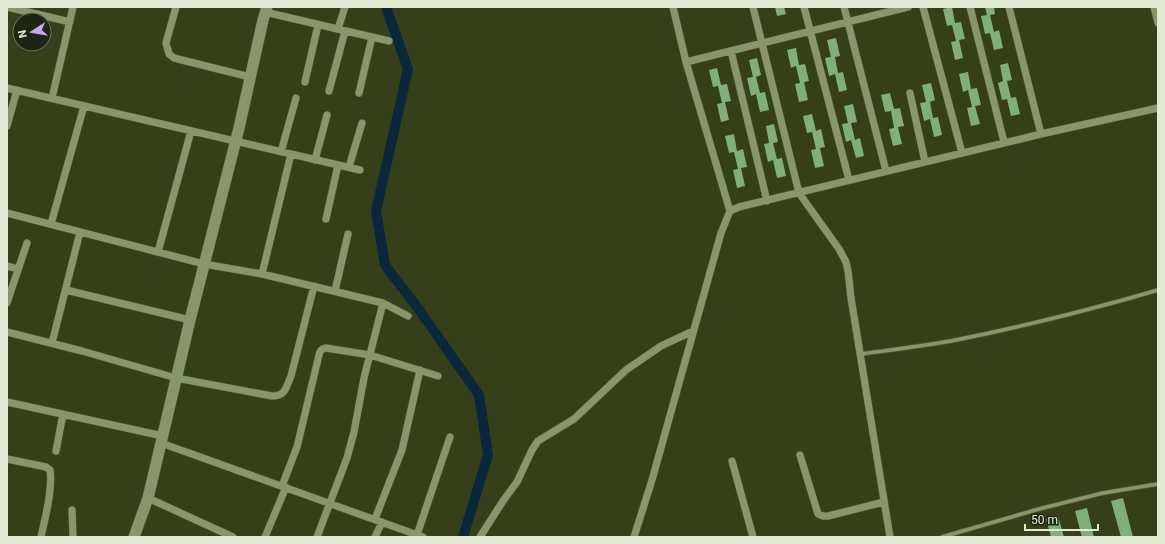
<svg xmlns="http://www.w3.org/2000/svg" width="1165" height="544" viewBox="0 0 1165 544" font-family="Roboto,sans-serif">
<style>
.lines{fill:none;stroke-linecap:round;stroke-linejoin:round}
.canal{stroke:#0b273c;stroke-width:10}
.building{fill:#80ae7d}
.lane-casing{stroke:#545d3c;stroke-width:5}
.street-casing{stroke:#545d3c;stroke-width:8}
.secondary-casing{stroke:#545d3c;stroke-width:12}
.lane{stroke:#88966d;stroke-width:3.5}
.street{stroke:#88966d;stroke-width:7}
.secondary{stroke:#88966d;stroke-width:11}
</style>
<rect width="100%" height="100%" fill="#35401a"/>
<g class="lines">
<!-- canal -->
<path class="canal" d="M 386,7 L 408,69 L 376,211 L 385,265 L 420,311 L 479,395 L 488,455 L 463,537"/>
</g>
<!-- building -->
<path class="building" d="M 775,7 L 784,7 L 786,14 L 777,16 Z
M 952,7 L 955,23 L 961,22 L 965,39 L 959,40 L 963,58 L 955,60 L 951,42 L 956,41 L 952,25 L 947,26 L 943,9 Z
M 985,7 L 994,7 L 995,14 L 990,15 L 994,32 L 999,30 L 1003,48 L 994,50 L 990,33 L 985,34 L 981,16 L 987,15 Z
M 836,38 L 840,56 L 835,57 L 838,73 L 843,72 L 847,90 L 839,92 L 835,74 L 829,76 L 825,58 L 831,57 L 827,40 Z
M 796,48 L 799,65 L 805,64 L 809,81 L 804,82 L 808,100 L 799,102 L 795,84 L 800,83 L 796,66 L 791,68 L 787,50 Z
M 757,58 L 761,75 L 756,77 L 760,93 L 765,92 L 769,110 L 760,112 L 756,94 L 751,96 L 747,78 L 753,77 L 749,60 Z
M 1008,63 L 1012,80 L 1007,81 L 1011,98 L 1016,97 L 1020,114 L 1011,116 L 1007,99 L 1002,100 L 998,83 L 1003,81 L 1000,65 Z
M 717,68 L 721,85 L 727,84 L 731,101 L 725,102 L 729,120 L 721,122 L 717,104 L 722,103 L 718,86 L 713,87 L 709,70 Z
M 968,72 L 971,89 L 977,88 L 981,105 L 975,106 L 980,124 L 971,126 L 967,108 L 972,107 L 968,90 L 963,92 L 959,74 Z
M 931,83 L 935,100 L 930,102 L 933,118 L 938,117 L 942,135 L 934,137 L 930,119 L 924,121 L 920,103 L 926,102 L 922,85 Z
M 890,93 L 894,109 L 900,108 L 904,126 L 898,127 L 902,144 L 893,146 L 889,129 L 894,128 L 891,111 L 885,112 L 881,95 Z
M 853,104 L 857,122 L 851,123 L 855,140 L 860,138 L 864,156 L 856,158 L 851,140 L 846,142 L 842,124 L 848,123 L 844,106 Z
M 812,114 L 816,131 L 821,129 L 825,147 L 820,148 L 824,166 L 815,168 L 811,150 L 816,149 L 812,132 L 807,133 L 803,116 Z
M 774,124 L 778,142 L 773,143 L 777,159 L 782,158 L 786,176 L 777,178 L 773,160 L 768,162 L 764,144 L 769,143 L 766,126 Z
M 734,134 L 737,151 L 743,149 L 747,167 L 741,168 L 745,186 L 737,188 L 733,170 L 738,169 L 734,152 L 729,153 L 725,136 Z
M 1123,498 L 1133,537 L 1121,537 L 1111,501 Z
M 1087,508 L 1094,537 L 1082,537 L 1075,511 Z
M 1058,516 L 1064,537 L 1051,537 L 1046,519 Z"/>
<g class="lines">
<defs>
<path id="lane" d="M 861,354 C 891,350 921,346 951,341 C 1021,327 1090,310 1158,290
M 942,537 L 1039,509 L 1103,493 L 1158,484"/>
<path id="street" d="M 7,7 L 70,22
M 176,7 L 166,43 L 169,54 L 174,58 L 250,77
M 673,7 L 686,62 L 730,211
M 753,7 L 799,193 L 839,249 L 846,262 L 848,271 L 851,298 L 890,537
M 804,7 L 849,180
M 844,7 L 886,171
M 923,7 L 962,153
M 970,7 L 1004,142
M 1009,7 L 1041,134
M 1154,7 L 1158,23
M 265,12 L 389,41
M 338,29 L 345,7
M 731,51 L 767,201
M 686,62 L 908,7
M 305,82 L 318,25
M 7,88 L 360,170
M 329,91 L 345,31
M 359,93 L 372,37
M 910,93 L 925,162
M 52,98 L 73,7
M 7,126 L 17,90
M 281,152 L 296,98
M 315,160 L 327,115
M 349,167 L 362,123
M 7,213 L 204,264 L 262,274 L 383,303 L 364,378 L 354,432 L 347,458 L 317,537
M 326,219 L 338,165
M 51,224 L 84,106
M 158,252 L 191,131
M 7,266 L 18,269
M 262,274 L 291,154
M 66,290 L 190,320
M 335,291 L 348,234
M 7,303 L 27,243
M 383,303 L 408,316
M 7,332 L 82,351 L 176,378 L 272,396 C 286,396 286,387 291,376 L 314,286
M 52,343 L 80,232
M 7,402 L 163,436
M 161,443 L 423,537
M 56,451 L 63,414
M 800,455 L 818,514 L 823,516 L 828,516 L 884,502
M 7,459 L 46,467 L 50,470 C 53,489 45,518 41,537
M 732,461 L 753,537
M 282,486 L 297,447 L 319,355 C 320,351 321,349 326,348 L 370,355 L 438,376
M 148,498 L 233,537
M 72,510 L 73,537
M 375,519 L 402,450 L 420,370
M 417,535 L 450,437
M 265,537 L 286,487
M 375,537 L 382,522
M 480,537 L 503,501 L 517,482 L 532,450 L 538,441 L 574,419 L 626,370 L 661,346 L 693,331
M 634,537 L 652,480 L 721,233 L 730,211 L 739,207 L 1041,134 L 1158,108"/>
<path id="secondary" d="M 134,537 L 148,498 L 161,443 L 190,320 L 239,128 L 263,20 L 267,7"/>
</defs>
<!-- lane casing -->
<use href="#lane" class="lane-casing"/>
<!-- street casing -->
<use href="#street" class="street-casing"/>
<!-- secondary casing -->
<use href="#secondary" class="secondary-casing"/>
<!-- lane -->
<use href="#lane" class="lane"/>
<!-- street -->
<use href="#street" class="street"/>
<!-- secondary -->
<use href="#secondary" class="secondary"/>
</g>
<!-- border -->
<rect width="1165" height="544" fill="none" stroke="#e3ebd5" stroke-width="16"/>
<!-- north arrow -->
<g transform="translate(32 32) rotate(258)"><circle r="19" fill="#1f2514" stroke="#6d7461"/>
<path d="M0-3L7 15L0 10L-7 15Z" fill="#c5a6f0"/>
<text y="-6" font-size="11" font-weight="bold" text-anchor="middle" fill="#e3ebd5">N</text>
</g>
<!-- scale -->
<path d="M1025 524v6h73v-6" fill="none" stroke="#e3ebd5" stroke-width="2"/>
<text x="1031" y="524" font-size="12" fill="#e3ebd5" stroke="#1f2514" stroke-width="3" paint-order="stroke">50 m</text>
</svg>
